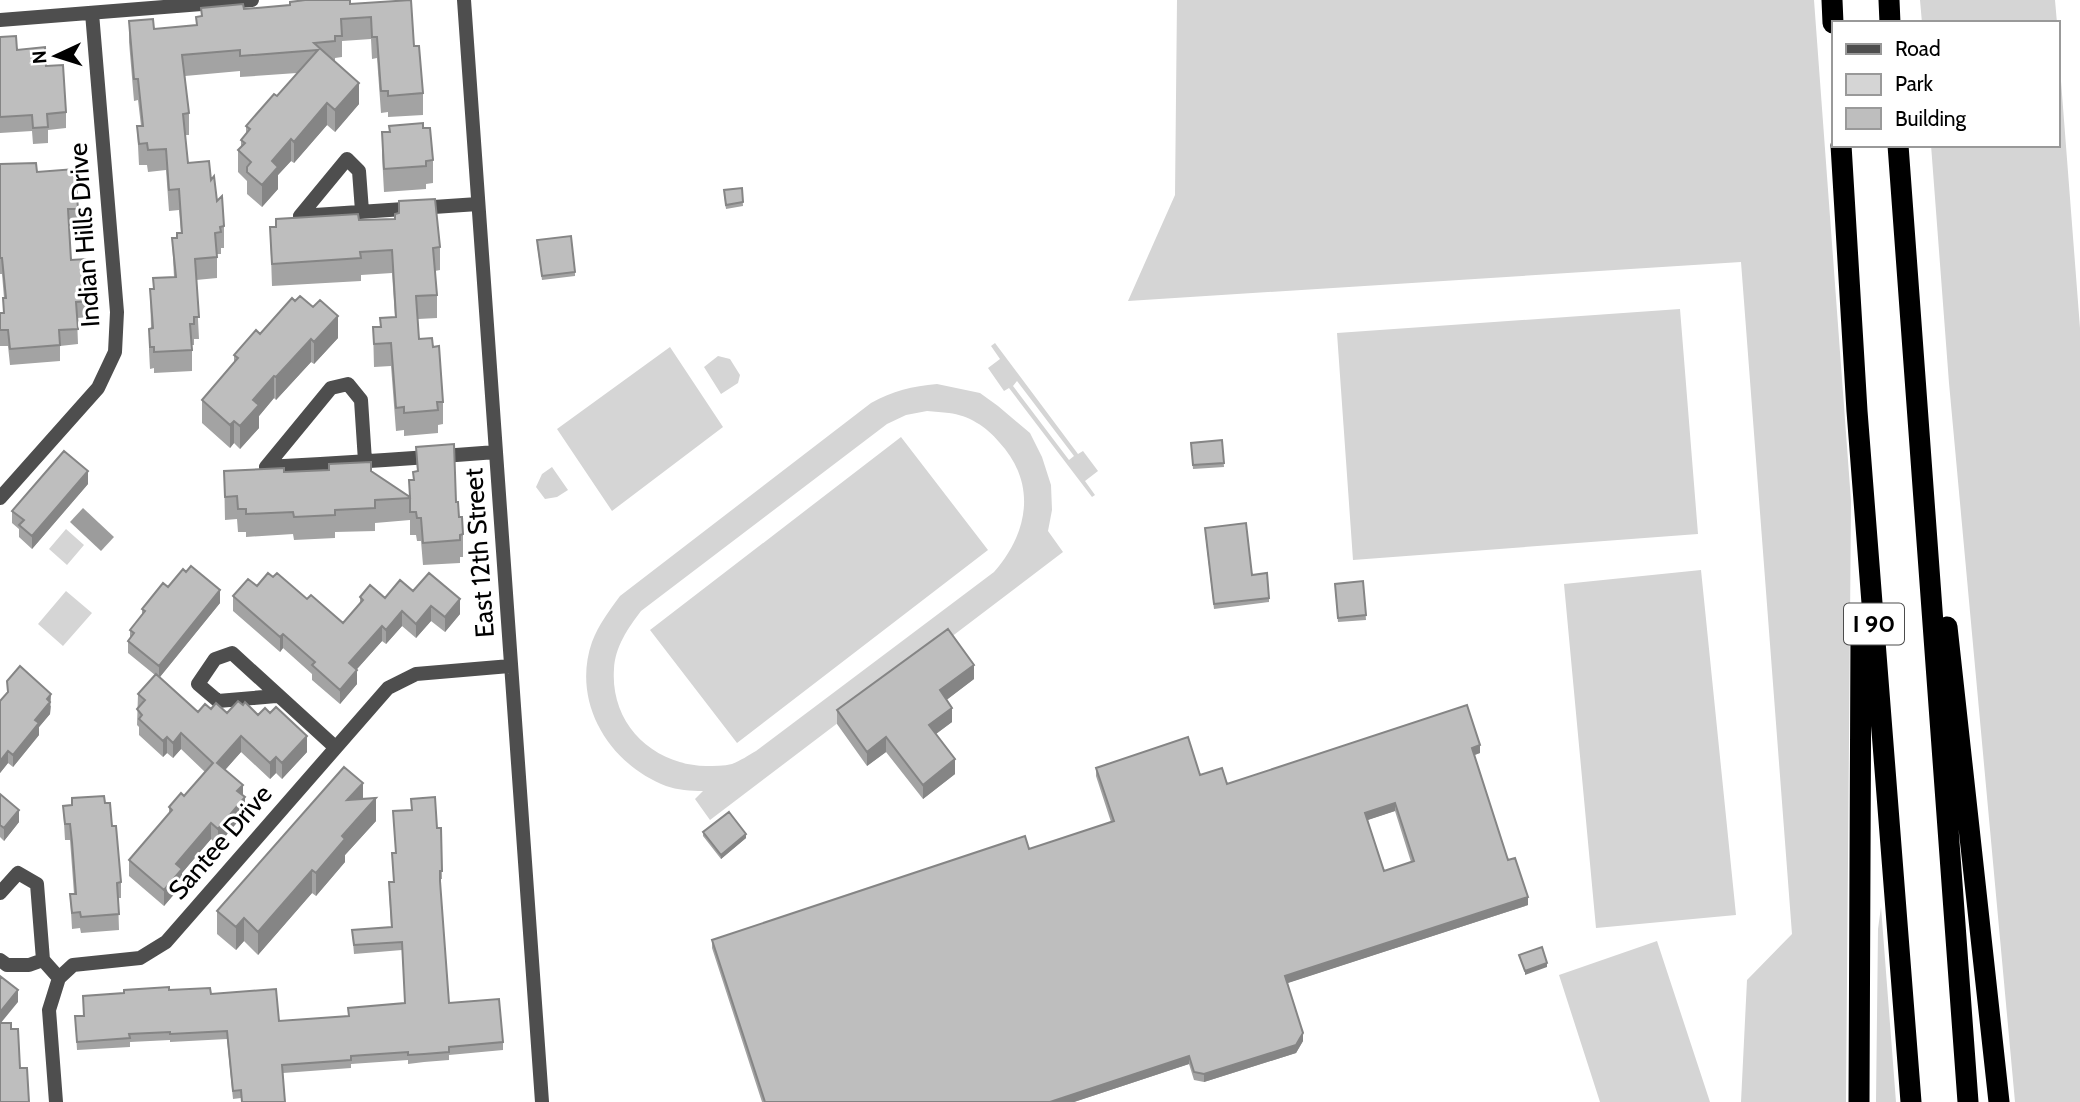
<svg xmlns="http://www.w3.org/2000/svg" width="2080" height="1102" viewBox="0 0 2080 1102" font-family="Cabin,sans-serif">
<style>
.green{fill:#d5d5d5;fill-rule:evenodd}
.water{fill:#9c9c9c}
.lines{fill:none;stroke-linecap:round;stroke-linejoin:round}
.minor{stroke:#4e4e4e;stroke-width:14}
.motorway{stroke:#000;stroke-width:21}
.wall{fill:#a3a3a3;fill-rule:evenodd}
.shaded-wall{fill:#858585}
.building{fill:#bebebe;stroke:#858585;stroke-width:2;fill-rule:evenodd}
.labels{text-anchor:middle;stroke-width:6;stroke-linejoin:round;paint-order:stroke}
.shield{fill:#fff;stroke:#4c4c4c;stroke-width:2}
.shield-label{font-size:24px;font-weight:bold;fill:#000}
.street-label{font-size:26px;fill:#000;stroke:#fff}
</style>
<rect width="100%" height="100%" fill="#fff"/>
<!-- green -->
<path class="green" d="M 1177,0 L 1814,0 L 1851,501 L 1846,1102 L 1741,1102 L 1747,980 L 1792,934 L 1741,262 L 1128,301 L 1175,195 Z
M 1920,0 L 2055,0 L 2057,23 L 1922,23 Z
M 2057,29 L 2080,328 L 2080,1102 L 2015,1102 L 1949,383 L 1931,145 L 2057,145 Z
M 1680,309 L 1698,534 L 1353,560 L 1337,333 Z
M 995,343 L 1078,454 L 1083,451 L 1098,471 L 1085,481 L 1095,495 L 1092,497 L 1009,388 L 1004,391 L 988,368 L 1000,359 L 991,346 ZM 1017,381 L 1074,456 L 1069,460 L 1013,386 Z
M 670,347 L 723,427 L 612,511 L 557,429 Z
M 718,356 L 730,359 L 740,375 L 738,383 L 721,394 L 704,367 Z
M 937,384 L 980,393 L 998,406 L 1030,433 L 1042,457 L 1051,485 L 1052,510 L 1048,531 L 1063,552 L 710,820 L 695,799 L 703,791 C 691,791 677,790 666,786 C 609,764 571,702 592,642 C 599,624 609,611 620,596 L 871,403 C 893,391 912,386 937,384 ZM 927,411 C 935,412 942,412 949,413 C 968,415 987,427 999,442 C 1037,483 1029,532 994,572 L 756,751 C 749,755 740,761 732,764 C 724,766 714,766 706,766 C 653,765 610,724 614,669 C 615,647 628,628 641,611 L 887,424 L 906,415 Z
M 901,437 L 988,550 L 737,743 L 650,630 Z
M 552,467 L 568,490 L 557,497 L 545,499 L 536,487 L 542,474 Z
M 66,529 L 84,545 L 67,565 L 49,549 Z
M 1701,570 L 1736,915 L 1596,928 L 1564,584 Z
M 66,591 L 92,613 L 63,646 L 38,624 Z
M 1881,907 L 1896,1102 L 1876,1102 L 1878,929 Z
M 1657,941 L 1710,1102 L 1600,1102 L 1559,975 Z"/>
<!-- water -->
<path class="water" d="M 83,508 L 114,537 L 101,551 L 70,522 Z"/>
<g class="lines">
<!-- minor -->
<path class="minor" d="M 464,0 L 542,1102
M 0,20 L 252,0
M 362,211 L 359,171 L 347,159 L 300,216 L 478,204
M 365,461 L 361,400 L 348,384 L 331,388 L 266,467 C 343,463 420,458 496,452
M 0,498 L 98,388 L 115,352 L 117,312 L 92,13
M 276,696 L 218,701 L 198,684 L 215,659 L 232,653 L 335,747
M 0,893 L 18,873 L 37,884 L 43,960 L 59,978
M 0,960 L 7,965 L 29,965 L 43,960
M 56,1102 L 49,1010 L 59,978 L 73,965 L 140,958 L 166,942 L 388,688 L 416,674 L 511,666"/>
<!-- motorway -->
<path class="motorway" d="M 1832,0 L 1833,23
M 1889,0 L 1890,23
M 1841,145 L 1857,411 L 1911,1102
M 1898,145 L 1968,1102
M 1947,627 L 1999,1102
M 1859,1102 L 1861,627"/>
</g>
<!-- wall -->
<path class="wall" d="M 350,4 L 414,46 L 423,93 L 423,115 L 388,117 L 388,112 L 381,113 L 377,58 L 372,59 L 371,39 L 342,41 L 342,57 L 335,58 L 335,62 L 359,104 L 335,132 L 327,125 L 294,163 L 291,161 L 278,175 L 278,189 L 262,207 L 247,194 L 247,181 L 238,172 L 238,150 L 241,147 L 241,140 L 246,134 L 246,126 L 277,96 L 297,73 L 240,77 L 240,71 L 185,76 L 189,113 L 189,135 L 185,135 L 188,163 L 211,180 L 224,226 L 224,248 L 221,248 L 221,254 L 217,254 L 217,278 L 196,280 L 199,339 L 194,339 L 194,345 L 192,345 L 192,371 L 154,373 L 154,368 L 150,369 L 149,350 L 149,329 L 151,328 L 150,289 L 153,289 L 153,278 L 174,277 L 172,238 L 177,238 L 177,233 L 181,233 L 179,210 L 169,211 L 166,170 L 148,172 L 147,165 L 139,165 L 137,126 L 141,126 L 138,100 L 134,101 L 129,42 L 129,21 L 154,29 L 196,25 L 196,17 L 201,16 L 201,8 L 244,9 Z
M 0,37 L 17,50 L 46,66 L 66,112 L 66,128 L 48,130 L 48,143 L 33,144 L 32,131 L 0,133 Z
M 423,128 L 433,160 L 433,183 L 426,184 L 426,189 L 384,192 L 382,155 L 382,132 Z
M 0,164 L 37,172 L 78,209 L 78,224 L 69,225 L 71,260 L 89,301 L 89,317 L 77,318 L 78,344 L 60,346 L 60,361 L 10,365 L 8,346 L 0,346 L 0,313 L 3,313 L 4,298 L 2,274 L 0,274 Z
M 742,188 L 743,206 L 726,209 L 724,194 Z
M 359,220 L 440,247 L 440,270 L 435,271 L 437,295 L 437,318 L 418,319 L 419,339 L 433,347 L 443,402 L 443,424 L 438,425 L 438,433 L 404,436 L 404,430 L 396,431 L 391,366 L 374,367 L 373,327 L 380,327 L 380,318 L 395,317 L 392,273 L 361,275 L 361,281 L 272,286 L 270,227 Z
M 537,244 L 575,272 L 575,276 L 542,280 Z
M 260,334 L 338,338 L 314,364 L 311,362 L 276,400 L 274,398 L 259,416 L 259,428 L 240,449 L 234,443 L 230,448 L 202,423 L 202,400 L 234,363 L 234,355 Z
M 1222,440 L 1224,467 L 1193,469 L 1191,443 Z
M 416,447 L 456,502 L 463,534 L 463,557 L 460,557 L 460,563 L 423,565 L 421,541 L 417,541 L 416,535 L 410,535 L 410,520 L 375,523 L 375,531 L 335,532 L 335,538 L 294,540 L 293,534 L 246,537 L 246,532 L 238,532 L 237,519 L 225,520 L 224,471 L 284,472 L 371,471 L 409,496 L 409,480 L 413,480 L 417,471 Z
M 88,484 L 32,549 L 19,537 L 19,529 L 12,523 L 12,511 Z
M 1205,532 L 1252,575 L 1269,598 L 1269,602 L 1214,609 Z
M 186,572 L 220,603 L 160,677 L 198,712 L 211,709 L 227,713 L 243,705 L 307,752 L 282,779 L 276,773 L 270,779 L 241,752 L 225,770 L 243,796 L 245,813 L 218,845 L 211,839 L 182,873 L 182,885 L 164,906 L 129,876 L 129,860 L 169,814 L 169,807 L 184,796 L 205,772 L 181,749 L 173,758 L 167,753 L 163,757 L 139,735 L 139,727 L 137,725 L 138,694 L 155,675 L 128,653 L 128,641 L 130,638 L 130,630 L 142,615 L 142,609 Z
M 273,577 L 343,623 L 360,604 L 360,597 L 385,598 L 413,591 L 460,614 L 445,632 L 431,621 L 416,638 L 402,626 L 386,644 L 382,641 L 357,669 L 357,684 L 340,704 L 312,680 L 312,674 L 283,648 L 280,652 L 233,611 L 233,596 L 257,586 Z
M 1363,581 L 1366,620 L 1338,622 L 1335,588 Z
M 974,679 L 946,700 L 952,722 L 936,734 L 955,774 L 923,799 L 886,752 L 867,766 L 837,724 L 837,710 Z
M 7,681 L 51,706 L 50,714 L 39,727 L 39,735 L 13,767 L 8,763 L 0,773 L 0,701 L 7,693 Z
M 1480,753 L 1474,755 L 1508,860 L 1528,905 L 1287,983 L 1303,1041 L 1296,1053 L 1204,1082 L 1194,1080 L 1189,1064 L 1074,1102 L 762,1102 L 712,948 L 712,940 L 1029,849 L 1111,822 L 1096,776 L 1096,768 L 1200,775 L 1227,784 ZM 1395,811 L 1411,862 L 1384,871 L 1367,820 Z
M 0,794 L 19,822 L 4,841 L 0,837 Z
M 363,799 L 376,821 L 345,855 L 345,862 L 316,896 L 312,893 L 258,955 L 244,941 L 236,950 L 217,934 L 217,911 Z
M 411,799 L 437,828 L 441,828 L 442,879 L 440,879 L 449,1003 L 503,1042 L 503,1050 L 449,1055 L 449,1060 L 424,1062 L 408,1064 L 408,1060 L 351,1064 L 351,1068 L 283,1073 L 285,1102 L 241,1102 L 241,1098 L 233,1099 L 227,1039 L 170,1042 L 170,1040 L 130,1042 L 130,1047 L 77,1050 L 75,1016 L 84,1016 L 83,996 L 169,990 L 211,994 L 279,1021 L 348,1016 L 348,1008 L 405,1003 L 402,950 L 354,954 L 352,930 L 391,927 L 389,890 L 393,882 L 395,853 L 412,810 Z
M 105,803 L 112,826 L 121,882 L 121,898 L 118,898 L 119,930 L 81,933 L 80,928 L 72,929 L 70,894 L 74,894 L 70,840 L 65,840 L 63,806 Z
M 703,832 L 746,838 L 721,859 L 703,836 Z"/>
<!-- shaded-wall -->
<path class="shaded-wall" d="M 359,83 L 359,104 L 335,132 L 335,110 Z
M 327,103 L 327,125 L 294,163 L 294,142 Z
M 291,139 L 291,161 L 278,175 L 278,189 L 262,207 L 262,185 L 272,161 Z
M 338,316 L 338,338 L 314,364 L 314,342 Z
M 311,339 L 311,362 L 276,400 L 276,377 Z
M 274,376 L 274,398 L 259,416 L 259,428 L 240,449 L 240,426 L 253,400 Z
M 234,421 L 234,443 L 230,448 L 230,425 Z
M 88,471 L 88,484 L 32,549 L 32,536 Z
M 220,590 L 220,603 L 159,678 L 159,666 Z
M 460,599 L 460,614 L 445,632 L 445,617 Z
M 431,606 L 431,621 L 416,638 L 416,624 Z
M 402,611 L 402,626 L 386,644 L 386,630 Z
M 382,626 L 382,641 L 349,678 L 349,663 Z
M 283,634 L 283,648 L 280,652 L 280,637 Z
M 974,665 L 974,679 L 940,705 L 940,690 Z
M 357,670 L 357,684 L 340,704 L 340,690 Z
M 51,694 L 50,714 L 39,727 L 39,735 L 13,767 L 13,755 L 35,720 L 47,699 Z
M 952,708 L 952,722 L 929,739 L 929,725 Z
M 181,733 L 181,749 L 173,758 L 173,743 Z
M 241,736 L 241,752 L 217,779 L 217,763 Z
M 307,736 L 307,752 L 282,779 L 282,763 Z
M 167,737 L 167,753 L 163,757 L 163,741 Z
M 886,737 L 886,752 L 867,766 L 867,752 Z
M 1480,745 L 1480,753 L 1472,756 L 1472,748 Z
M 8,751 L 8,763 L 0,773 L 0,761 Z
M 276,757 L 276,773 L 270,779 L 270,763 Z
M 955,759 L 955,774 L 923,799 L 923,785 Z
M 363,783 L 363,806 L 347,800 Z
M 243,785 L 243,800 L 245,797 L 245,813 L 218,845 L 218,829 L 237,791 Z
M 376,798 L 376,821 L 345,855 L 345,862 L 316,896 L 316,873 L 342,836 Z
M 1395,803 L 1395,811 L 1365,821 L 1365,813 Z
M 19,810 L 19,822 L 4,841 L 4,828 Z
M 211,823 L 211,839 L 182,873 L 182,885 L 164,906 L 164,890 L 176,864 Z
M 746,834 L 746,838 L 721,859 L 721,855 Z
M 312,870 L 312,893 L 258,955 L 258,932 Z
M 1528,897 L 1528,905 L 1285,984 L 1285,976 Z
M 244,918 L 244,941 L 236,950 L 236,927 Z
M 1547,963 L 1547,967 L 1525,975 L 1525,971 Z
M 18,990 L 18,1002 L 0,1024 L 0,1012 Z
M 1303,1033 L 1303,1041 L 1296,1053 L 1204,1082 L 1204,1074 Z
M 1189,1056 L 1189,1064 L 1074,1102 L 1050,1102 Z"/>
<!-- building -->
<path class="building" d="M 305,0 L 350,0 L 350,4 L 411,0 L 414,46 L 419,46 L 423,93 L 388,96 L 388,91 L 381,91 L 377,37 L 372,37 L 371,17 L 341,19 L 342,36 L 335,36 L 335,41 L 314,43 L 359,83 L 335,110 L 327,103 L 294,142 L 291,139 L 272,161 L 278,167 L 262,185 L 247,172 L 247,167 L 251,162 L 238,150 L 245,143 L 241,140 L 250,129 L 246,126 L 274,94 L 277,96 L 318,50 L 240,56 L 240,50 L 182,55 L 189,113 L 183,114 L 188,163 L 209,161 L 211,180 L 214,176 L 217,201 L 222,196 L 224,226 L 220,227 L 221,232 L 215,233 L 217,257 L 195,259 L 199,317 L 194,317 L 194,324 L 190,324 L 192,350 L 154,352 L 154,347 L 150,347 L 149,329 L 153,328 L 150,289 L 154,289 L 153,278 L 176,277 L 172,238 L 177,238 L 177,233 L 182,233 L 179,189 L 169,190 L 166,149 L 148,150 L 147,143 L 139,144 L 137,126 L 143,126 L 138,79 L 134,79 L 129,21 L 153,19 L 154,29 L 197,25 L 196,17 L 202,16 L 201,8 L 243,4 L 244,9 L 290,5 L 290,2 Z
M 16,36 L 17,50 L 45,47 L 46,66 L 63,65 L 66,112 L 47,114 L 48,127 L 33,128 L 32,115 L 0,117 L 0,37 Z
M 423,123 L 423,128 L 430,128 L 433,160 L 426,161 L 426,166 L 384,169 L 382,132 L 390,132 L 389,126 Z
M 36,163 L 37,172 L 75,169 L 78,209 L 68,209 L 71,260 L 86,259 L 89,301 L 76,302 L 78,329 L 59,330 L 60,345 L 10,349 L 8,330 L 0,330 L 0,313 L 4,313 L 3,298 L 6,298 L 2,258 L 0,258 L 0,164 Z
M 742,188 L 743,202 L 726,205 L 724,190 Z
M 435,199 L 440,247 L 433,248 L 437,295 L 416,296 L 419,339 L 432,338 L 433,347 L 439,346 L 443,402 L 437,402 L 438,410 L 404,413 L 404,407 L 396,408 L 391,343 L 374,344 L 373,327 L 381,327 L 380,318 L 396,317 L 392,250 L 360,252 L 361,258 L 272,264 L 270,227 L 276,227 L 276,219 L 358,214 L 359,220 L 395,219 L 395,214 L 399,213 L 399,201 Z
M 571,236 L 575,272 L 542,276 L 537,240 Z
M 300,296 L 313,307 L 320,300 L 338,316 L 314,342 L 311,339 L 276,377 L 274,376 L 253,400 L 259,405 L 240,426 L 234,421 L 230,425 L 202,400 L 238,358 L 234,355 L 256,330 L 260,334 L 292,298 L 295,301 Z
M 1222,440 L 1224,463 L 1193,465 L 1191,443 Z
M 454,444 L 456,502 L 458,502 L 459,517 L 462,517 L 463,534 L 460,535 L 460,540 L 423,543 L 421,518 L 417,518 L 416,512 L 410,512 L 410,498 L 375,500 L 375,508 L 335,510 L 335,515 L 294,517 L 293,512 L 246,514 L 246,509 L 238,509 L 237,496 L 225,497 L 224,471 L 284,468 L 284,472 L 329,470 L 329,464 L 371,462 L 371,471 L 410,497 L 409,480 L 414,480 L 413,472 L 418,471 L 416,447 Z
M 64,451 L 88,471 L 32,536 L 19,525 L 24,520 L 12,511 Z
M 1246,523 L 1252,575 L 1267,573 L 1269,598 L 1214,604 L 1205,528 Z
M 191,566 L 220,590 L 159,666 L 128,641 L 134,633 L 130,630 L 145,611 L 142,609 L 163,583 L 168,587 L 183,569 L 186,572 Z
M 268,573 L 273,577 L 277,573 L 307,599 L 311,595 L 343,623 L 363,600 L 360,597 L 370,585 L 385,598 L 400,580 L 413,591 L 429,573 L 460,599 L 445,617 L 431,606 L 416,624 L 402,611 L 386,630 L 382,626 L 349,663 L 357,670 L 340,690 L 312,665 L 315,662 L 283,634 L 280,637 L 233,596 L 248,579 L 257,586 Z
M 1363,581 L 1366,615 L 1338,618 L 1335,584 Z
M 948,629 L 974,665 L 940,690 L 952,708 L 929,725 L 955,759 L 923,785 L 886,737 L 867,752 L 837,710 Z
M 20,666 L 51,694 L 47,699 L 50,702 L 35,720 L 39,723 L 13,755 L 8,751 L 0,761 L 0,701 L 8,692 L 7,681 Z
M 156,674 L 198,712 L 205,704 L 211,709 L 216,703 L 227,713 L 238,701 L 243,705 L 245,702 L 258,715 L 265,708 L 270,713 L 276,707 L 307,736 L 282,763 L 276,757 L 270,763 L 241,736 L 217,763 L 243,785 L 237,791 L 245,797 L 218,829 L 211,823 L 176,864 L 182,869 L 164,890 L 129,860 L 172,810 L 169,807 L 181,793 L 184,796 L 213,763 L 181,733 L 173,743 L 167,737 L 163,741 L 139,719 L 142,715 L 137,709 L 145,700 L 138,694 Z
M 1467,705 L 1480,745 L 1472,748 L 1508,860 L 1515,858 L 1528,897 L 1285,976 L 1303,1033 L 1296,1045 L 1204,1074 L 1194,1072 L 1189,1056 L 1050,1102 L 765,1102 L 712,940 L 1025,836 L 1029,849 L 1114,821 L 1096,768 L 1188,737 L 1200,775 L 1222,768 L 1227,784 ZM 1395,803 L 1414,861 L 1384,871 L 1365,813 Z
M 344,767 L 363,783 L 347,800 L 376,798 L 342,836 L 345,839 L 316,873 L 312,870 L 258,932 L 244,918 L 236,927 L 217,911 Z
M 0,794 L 19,810 L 4,828 L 0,825 Z
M 104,796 L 105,803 L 110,803 L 112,826 L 116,826 L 121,882 L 117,883 L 119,914 L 81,917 L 80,912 L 72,913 L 70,894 L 76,894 L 72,842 L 70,824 L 65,824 L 63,806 L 72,805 L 72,798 Z
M 435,797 L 437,828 L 441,828 L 442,871 L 440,871 L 440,881 L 449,1003 L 499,999 L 503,1042 L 449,1047 L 449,1052 L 424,1054 L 408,1055 L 408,1052 L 351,1056 L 351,1060 L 282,1065 L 285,1102 L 242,1102 L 241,1090 L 233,1091 L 227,1031 L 170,1034 L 170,1032 L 129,1034 L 130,1038 L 77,1042 L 75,1016 L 84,1016 L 83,996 L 124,993 L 124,990 L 169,987 L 169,990 L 210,988 L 211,994 L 276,989 L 279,1021 L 349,1016 L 348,1008 L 405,1003 L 402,942 L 354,945 L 352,930 L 392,927 L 389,882 L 394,882 L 392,853 L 396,853 L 393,811 L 412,810 L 411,799 Z
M 729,812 L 746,834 L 721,855 L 703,832 Z
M 1542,947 L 1547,963 L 1525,971 L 1519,955 Z
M 0,976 L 18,990 L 0,1012 Z
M 0,1023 L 11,1023 L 11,1029 L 18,1029 L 20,1068 L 27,1068 L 29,1102 L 0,1102 Z"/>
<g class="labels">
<!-- shield labels -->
<rect class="shield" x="1844" y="603.5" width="60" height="41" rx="5"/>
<g class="shield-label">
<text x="1874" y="632">I 90</text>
</g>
<!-- street labels -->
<g class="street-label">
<text transform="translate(84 235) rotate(-94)" y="9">Indian Hills Drive</text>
<text transform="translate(479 553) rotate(-94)" y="9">East 12th Street</text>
<text transform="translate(220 842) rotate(-49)" y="9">Santee Drive</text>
</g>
</g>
<!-- legend -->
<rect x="1832" y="21" width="228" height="126" fill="#ffffff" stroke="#999999" stroke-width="2"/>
<rect x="1846" y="44" width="35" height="10" fill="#4e4e4e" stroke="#999999" stroke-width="2"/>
<text x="1895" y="56" font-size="21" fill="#000000">Road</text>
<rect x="1846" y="74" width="35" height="21" fill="#d5d5d5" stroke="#999999" stroke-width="2"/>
<text x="1895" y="91" font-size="21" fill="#000000">Park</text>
<rect x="1846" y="108" width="35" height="21" fill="#bebebe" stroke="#999999" stroke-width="2"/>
<text x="1895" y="126" font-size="21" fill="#000000">Building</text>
<!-- north arrow -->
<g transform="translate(56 56) rotate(266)" stroke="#ffffff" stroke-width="5" paint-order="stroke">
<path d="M0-5L12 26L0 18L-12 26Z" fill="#000000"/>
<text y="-10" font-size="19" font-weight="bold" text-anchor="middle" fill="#000000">N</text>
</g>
</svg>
